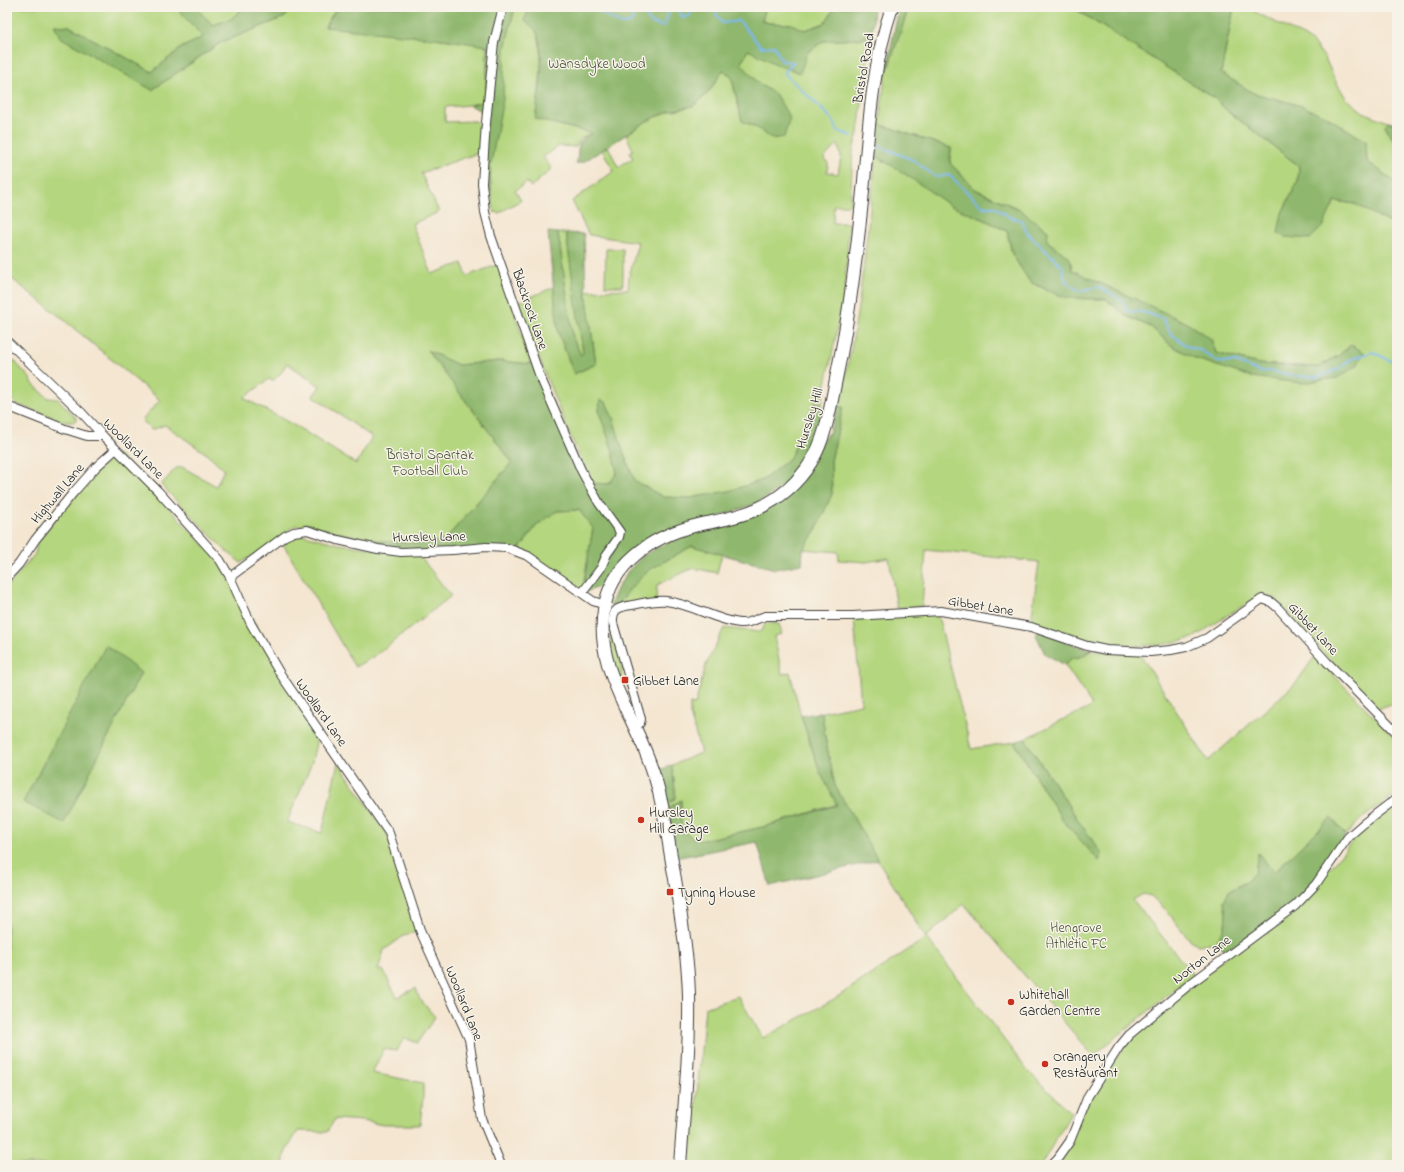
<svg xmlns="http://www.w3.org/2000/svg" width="1404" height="1172" viewBox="0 0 1404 1172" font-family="'Indie Flower',sans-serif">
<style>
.green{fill:#b4d67e;stroke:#68794d;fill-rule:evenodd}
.forest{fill:#8fb76d;stroke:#566a44}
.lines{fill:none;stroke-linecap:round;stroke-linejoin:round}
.stream{stroke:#7cb8ee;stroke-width:2}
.minor-casing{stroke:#3c3a37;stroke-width:10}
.highway-casing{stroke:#3c3a37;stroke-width:14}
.minor{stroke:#fff;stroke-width:8}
.highway{stroke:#fff;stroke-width:12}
.poi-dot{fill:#c8321e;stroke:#f7f3e8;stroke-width:1.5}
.labels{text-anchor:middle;stroke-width:3;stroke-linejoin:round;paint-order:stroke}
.park-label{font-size:14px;fill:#4a5439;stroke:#f7f3e8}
.street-label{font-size:14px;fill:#1c1c1c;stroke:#f7f3e8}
.poi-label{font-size:14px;fill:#1c1c1c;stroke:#f7f3e8;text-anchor:start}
</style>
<rect width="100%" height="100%" fill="#f7f3e8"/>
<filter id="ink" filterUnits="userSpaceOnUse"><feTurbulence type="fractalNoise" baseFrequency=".025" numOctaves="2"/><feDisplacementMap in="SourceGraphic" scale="8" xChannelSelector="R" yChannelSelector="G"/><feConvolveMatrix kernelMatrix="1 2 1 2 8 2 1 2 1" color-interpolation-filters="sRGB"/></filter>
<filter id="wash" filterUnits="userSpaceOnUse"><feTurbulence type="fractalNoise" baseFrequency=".012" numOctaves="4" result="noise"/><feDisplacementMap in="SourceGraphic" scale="16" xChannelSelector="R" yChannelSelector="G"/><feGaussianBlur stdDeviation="0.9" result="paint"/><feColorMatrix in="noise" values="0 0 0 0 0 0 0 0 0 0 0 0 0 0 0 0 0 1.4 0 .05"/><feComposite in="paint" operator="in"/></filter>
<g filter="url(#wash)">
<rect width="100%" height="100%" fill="#f4e6d1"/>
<!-- green -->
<path class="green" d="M 7,7 L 176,7 L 204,37 L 181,48 L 152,72 L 69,26 L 152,90 L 220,43 L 285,17 L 294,7 L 337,7 L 325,26 L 442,39 L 487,45 L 486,91 L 482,102 L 470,105 L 445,107 L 445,122 L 476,121 L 483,129 L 481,152 L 421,173 L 439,212 L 412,224 L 432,274 L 462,263 L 467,276 L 499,264 L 531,364 L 501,361 L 458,365 L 428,351 L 512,462 L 444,541 C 434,542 423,543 413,543 C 376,543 340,534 305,523 L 302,526 L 296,525 L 269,545 L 241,563 L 224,549 L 161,485 L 176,468 L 182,467 L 216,486 L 224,470 L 211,457 L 165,425 L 151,430 L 142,420 L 160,400 L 58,315 L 7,275 ZM 287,363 L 320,386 L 313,396 L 372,437 L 356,464 L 299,428 L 244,398 L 269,379 L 273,381 L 281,373 Z
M 195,7 L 244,7 L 231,19 L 213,25 Z
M 515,7 L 530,7 L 525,20 C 528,23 533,27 536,31 C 546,47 538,100 535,119 L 591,133 L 579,140 L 576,147 L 559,146 L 543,157 L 552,169 L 531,187 L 527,182 L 515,191 L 521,200 L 499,213 L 494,212 L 491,191 L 490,169 L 505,48 Z
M 766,7 L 835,7 L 825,23 L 805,30 L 791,24 L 769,23 L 761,20 Z
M 909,7 L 1072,7 L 1216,99 L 1225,109 L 1299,166 L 1298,181 L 1282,213 L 1323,226 L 1334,201 L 1355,204 L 1396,226 L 1397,228 L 1397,702 L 1377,709 L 1322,652 L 1275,599 L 1263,594 L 1231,613 L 1193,638 L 1160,645 L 1137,646 L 1087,641 L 1066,632 L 1031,622 L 1039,562 L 926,550 L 922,606 L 897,608 L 889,558 L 866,562 L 839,560 L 838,552 L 803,549 L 815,532 L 832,494 L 831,461 L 843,407 L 838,406 C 860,325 866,240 876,156 L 985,220 L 1007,231 L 1012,254 L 1030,282 L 1056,294 L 1085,299 L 1106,299 L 1126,316 L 1151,327 L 1172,346 L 1301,383 L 1337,378 L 1351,345 L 1338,356 L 1318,367 L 1259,364 L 1216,353 L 1211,339 L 1072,270 L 1069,258 L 1047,241 L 1019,209 L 975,189 L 950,163 L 951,148 L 879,124 L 885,77 Z
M 1234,7 L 1250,7 L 1255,12 L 1305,37 L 1315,45 L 1325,58 L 1335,80 L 1346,98 L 1363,112 L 1388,122 L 1385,125 L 1392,138 L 1397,142 L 1397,184 L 1367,161 L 1366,141 L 1302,106 L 1253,93 L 1221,73 Z
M 872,36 L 869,50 L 858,133 L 853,151 L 850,205 L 834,205 L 833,223 L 849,223 L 845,286 L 843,301 L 822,403 L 815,402 L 790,458 L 763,480 L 729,491 L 689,498 L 663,497 L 635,481 L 625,457 L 613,418 L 600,400 L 599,412 L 613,451 L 617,473 L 609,484 L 592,483 C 564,425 540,364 519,302 L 554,287 L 558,332 L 574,374 L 596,364 L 586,291 L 628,289 L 629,277 L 638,242 L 589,235 L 572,201 L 614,171 L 602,150 L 608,146 L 618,167 L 633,158 L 630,153 L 633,150 L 626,135 L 647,121 L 669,111 L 693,106 L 707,94 L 723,71 L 731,75 L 742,121 L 756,127 L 772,138 L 776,95 L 758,83 L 740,63 L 748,49 L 780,66 L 807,53 L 823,41 L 857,39 ZM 838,144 L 841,157 L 838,174 L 827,172 L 828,163 L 824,158 Z
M 558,233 L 566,233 L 584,353 L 581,356 L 573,339 Z
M 606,249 L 623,249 L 623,286 L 605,286 Z
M 7,353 L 30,378 L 33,384 L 48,398 L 58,399 L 77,419 L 73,422 L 65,422 L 16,404 L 7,396 Z
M 119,455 L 219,561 L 318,733 L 312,762 L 287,822 L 322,833 L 338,762 L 387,834 L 419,931 L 405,935 L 384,950 L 378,970 L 383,970 L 397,997 L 416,988 L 419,998 L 435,1017 L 417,1043 L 405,1038 L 396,1051 L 384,1049 L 372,1073 L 423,1083 L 423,1096 L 420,1125 L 383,1125 L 363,1121 L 335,1119 L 327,1132 L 298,1131 L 285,1153 L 283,1165 L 7,1165 L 7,587 L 35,554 L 37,542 L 74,495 L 101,467 L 114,456 Z
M 579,510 L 593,528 L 582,593 L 518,551 L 537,525 L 557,511 Z
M 301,534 L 339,544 L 419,555 L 451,596 L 376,655 L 355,667 L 283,544 L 292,536 Z
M 692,546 L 722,554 L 717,573 L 693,568 L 657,585 L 656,602 L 616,609 L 629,590 L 649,570 Z
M 611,609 L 613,610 L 612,629 L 623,671 L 621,672 L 625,684 L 624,685 C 609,669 609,630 611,609 Z
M 937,612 L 971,749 L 1014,742 L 1064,822 L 1102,854 L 1078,820 L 1025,739 L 1066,718 L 1088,709 L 1092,705 L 1065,665 L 1072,658 L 1080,657 L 1091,651 L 1140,654 L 1208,761 L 1296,683 L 1315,656 L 1397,740 L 1397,793 L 1360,820 L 1346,835 L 1331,818 L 1274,872 L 1258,853 L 1255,872 L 1246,882 L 1229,891 L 1224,901 L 1226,914 L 1225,928 L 1216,942 L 1198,945 L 1188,938 L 1166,910 L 1151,896 L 1143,894 L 1133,900 L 1193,975 L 1093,1056 L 964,904 L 926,937 L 1027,1070 L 1071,1113 L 1041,1165 L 689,1165 L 692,1113 L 696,1106 L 705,1008 L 738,996 L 763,1038 L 834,999 L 926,938 L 882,867 L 835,786 L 825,737 L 822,712 L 861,704 L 854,618 Z
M 769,623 L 779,624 L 782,634 L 774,636 L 782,674 L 790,672 L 801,716 L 820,772 L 838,804 L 763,827 L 698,841 L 685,833 L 681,825 L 681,800 L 669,808 L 665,806 L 676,798 L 672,765 L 701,753 L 690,714 L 690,704 L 695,705 L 706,665 L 724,628 L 759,632 L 763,629 L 765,624 Z
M 1397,801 L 1397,1165 L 1056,1165 C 1079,1120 1100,1073 1134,1035 L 1332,866 L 1365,825 Z"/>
<!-- forest -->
<path class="forest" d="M 176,7 L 195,7 L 213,25 L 231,19 L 244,7 L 294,7 L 285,17 L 220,43 L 152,90 L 60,37 L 54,25 L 69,26 L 152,72 L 181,48 L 203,37 Z
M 337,7 L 515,7 L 505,48 L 503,99 L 490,169 L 491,191 L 482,198 L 484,113 L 470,105 L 482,102 L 486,91 L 487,46 L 442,39 L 325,27 Z
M 530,7 L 766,7 L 762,21 L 769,23 L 791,24 L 805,30 L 825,23 L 835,7 L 874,7 L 872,36 L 857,39 L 823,41 L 807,53 L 800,73 L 780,66 L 748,50 L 741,63 L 758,83 L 776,95 L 790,118 L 784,137 L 772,139 L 756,127 L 742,121 L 731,75 L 723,71 L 707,94 L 693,106 L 669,111 L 647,121 L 585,161 L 576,164 C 579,157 576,148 581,141 C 584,138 589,136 592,133 L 535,119 C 539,94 546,58 537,33 C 535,28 528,24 524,20 Z
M 900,7 L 909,7 L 885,77 L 898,12 Z
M 1072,7 L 1234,7 L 1221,73 L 1253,93 L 1302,106 L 1326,116 L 1366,141 L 1367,161 L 1397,184 L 1397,228 L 1396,226 L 1355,204 L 1335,201 L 1323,226 L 1310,239 L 1286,237 L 1278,233 L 1282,213 L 1298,181 L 1299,166 L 1225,109 L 1216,99 Z
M 1388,122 L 1397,124 L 1397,142 L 1392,138 L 1385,125 Z
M 879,124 L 951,148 L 950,163 L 975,189 L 1019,209 L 1048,231 L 1047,241 L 1070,258 L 1072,270 L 1185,322 L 1211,339 L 1216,353 L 1259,364 L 1318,367 L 1338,356 L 1351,345 L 1364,352 L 1357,366 L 1337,378 L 1301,383 L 1251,377 L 1196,359 L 1172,346 L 1151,327 L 1126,316 L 1106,299 L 1068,298 L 1056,294 L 1030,282 L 1012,254 L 1007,231 L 985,220 L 951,206 L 908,176 L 876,156 L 874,146 L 868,136 Z
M 548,232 L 558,233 L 573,338 L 581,355 L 583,353 L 566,233 L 584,234 L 586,291 L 596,364 L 574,374 L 558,332 Z
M 427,350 L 458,365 L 501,361 L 529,364 L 535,363 L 588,483 L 609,484 L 617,473 L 613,451 L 599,412 L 600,400 L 606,402 L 613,418 L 625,457 L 635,481 L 663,497 L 690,498 L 729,491 L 763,480 L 790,458 L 815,402 L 822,403 C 814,452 801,478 757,503 L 638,546 L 623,558 L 613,569 L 602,586 L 582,593 L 593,528 L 579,510 L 557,511 L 537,525 L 518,551 L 507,548 L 401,552 L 307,530 L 305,523 C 340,534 376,543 413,543 C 423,543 433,542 444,541 L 512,462 Z
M 838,406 L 843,407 L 831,461 L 832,494 L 815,532 L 803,549 L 802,564 L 775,569 L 692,546 L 649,570 L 629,590 L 618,606 L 610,606 L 617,589 L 628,571 L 641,558 L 647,553 L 685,534 L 763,512 L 829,433 Z
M 1039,631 L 1091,651 L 1080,657 L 1072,658 L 1065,665 L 1045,654 L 1036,635 Z
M 106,645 L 141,673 L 64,823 L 23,802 Z
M 822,712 L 825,737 L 835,786 L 878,860 L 770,886 L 757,842 L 675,858 L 669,808 L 681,800 L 681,825 L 685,833 L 699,841 L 763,827 L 837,805 L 820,772 L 801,716 Z
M 1025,739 L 1078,820 L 1102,854 L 1099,861 L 1064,822 L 1014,742 Z
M 672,765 L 676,798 L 665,806 L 660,770 Z
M 1331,818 L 1346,835 L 1314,883 L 1294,904 L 1226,952 L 1216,942 L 1225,928 L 1226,914 L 1224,901 L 1229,891 L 1246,882 L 1255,872 L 1258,853 L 1274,872 Z"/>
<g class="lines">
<!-- stream -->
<path class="stream" d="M 591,7 L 621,24 L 631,23 L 633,16 L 632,7 L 639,7 L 651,23 L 664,27 L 670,9 L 677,7 L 683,18 L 689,16 L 693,7
M 712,7 L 722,23 L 739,21 L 761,47 L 774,46 L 782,61 L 793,62 L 784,73 L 831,118 L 838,131 L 852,136
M 879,146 L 913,160 L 936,177 L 949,175 L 983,207 L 995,207 L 1009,217 L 1021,220 L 1028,234 L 1062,266 L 1066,282 L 1079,291 L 1099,287 L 1123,301 L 1127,311 L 1144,312 L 1163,319 L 1170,333 L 1187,346 L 1200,350 L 1218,362 L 1236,362 L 1261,372 L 1270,371 L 1296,376 L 1317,377 L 1339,369 L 1351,359 L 1373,352 L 1397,364"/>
</g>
</g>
<g filter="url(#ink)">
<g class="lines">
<defs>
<path id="minor" d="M 503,7 L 494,42 L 486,123 L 482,183 L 485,212 L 491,236 L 539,374 L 581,470 L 599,503 L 620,532 L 619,537 L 607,554 L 601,568 L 582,593
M 7,341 L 82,413 L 103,436 L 158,491 L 220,560 L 230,577 L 251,624 L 279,672 L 389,833 L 421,933 L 469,1039 L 482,1119 L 501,1165
M 7,406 L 65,429 L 87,436 L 103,436
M 7,577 L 19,564 L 35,540 L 73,493 L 96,467 L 116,449
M 230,577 L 285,536 L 294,532 L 307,530 L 338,540 L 378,549 L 401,552 L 453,550 L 486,547 L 507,548 L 528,556 L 593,601 L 605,605
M 635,728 L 640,723 L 641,719 L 613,623 C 612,608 620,607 632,605 C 643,603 655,600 666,601 C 692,604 714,620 740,623 C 752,624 756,618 766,616 L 853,616 L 941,611 L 1031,627 L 1087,646 L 1106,650 L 1150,652 L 1171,650 L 1186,647 L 1207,638 L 1262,599 L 1271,602 L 1278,608 L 1327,662 L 1397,733
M 1051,1165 L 1058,1158 L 1070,1141 L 1088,1096 L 1119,1047 L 1129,1035 L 1190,984 L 1295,906 L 1316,884 L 1348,837 L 1363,824 L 1397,798"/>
<path id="highway" d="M 680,1165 C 684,1108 690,1052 689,995 C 688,956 681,917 675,879 C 670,853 667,827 661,801 C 656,775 646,751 635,728 C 617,690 597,653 604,610 C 611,563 652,537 694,526 C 715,521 737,518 757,509 C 779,499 798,483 811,462 C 827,437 832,398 838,369 C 851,307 858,244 864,181 C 869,122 873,63 892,7"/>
</defs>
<!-- minor casing -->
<use href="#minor" class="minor-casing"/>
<!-- highway casing -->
<use href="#highway" class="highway-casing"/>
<!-- minor -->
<use href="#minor" class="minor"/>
<!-- highway -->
<use href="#highway" class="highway"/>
</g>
</g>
<!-- markers -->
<g class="poi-dot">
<rect x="621" y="676" width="8" height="8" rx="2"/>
<circle cx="641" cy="820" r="4"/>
<rect x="666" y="888" width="8" height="8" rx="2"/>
<circle cx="1011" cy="1002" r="4"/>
<circle cx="1045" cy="1064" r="4"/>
</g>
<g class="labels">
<!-- park labels -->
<g class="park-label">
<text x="597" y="68">Wansdyke Wood</text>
<text x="430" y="459">Bristol Spartak<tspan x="430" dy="16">Football Club</tspan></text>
<text x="1076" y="932">Hengrove<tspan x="1076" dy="16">Athletic FC</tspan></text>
</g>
<!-- street labels -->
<g class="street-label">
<text transform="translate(863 68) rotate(-80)" y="5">Bristol Road</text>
<text transform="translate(531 309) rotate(71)" y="5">Blackrock Lane</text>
<text transform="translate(809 418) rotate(-73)" y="5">Hursley Hill</text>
<text transform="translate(134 448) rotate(45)" y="5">Woollard Lane</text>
<text transform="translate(57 493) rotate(-50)" y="5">Highwall Lane</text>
<text transform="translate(429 536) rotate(-1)" y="5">Hursley Lane</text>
<text transform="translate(981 605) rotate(10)" y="5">Gibbet Lane</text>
<text transform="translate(1314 628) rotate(47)" y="5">Gibbet Lane</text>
<text transform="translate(322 712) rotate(55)" y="5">Woollard Lane</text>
<text transform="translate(1201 959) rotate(-38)" y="5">Norton Lane</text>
<text transform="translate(465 1003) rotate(68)" y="5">Woollard Lane</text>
</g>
<!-- poi labels -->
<g class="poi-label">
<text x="633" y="685">Gibbet Lane</text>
<text x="649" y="817">Hursley<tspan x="649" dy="16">Hill Garage</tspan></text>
<text x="678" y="897">Tyning House</text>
<text x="1019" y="999">Whitehall<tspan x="1019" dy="16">Garden Centre</tspan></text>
<text x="1053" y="1061">Orangery<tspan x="1053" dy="16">Restaurant</tspan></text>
</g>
</g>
<!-- margin -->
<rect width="1404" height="1172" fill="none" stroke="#f7f3e8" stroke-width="24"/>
</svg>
